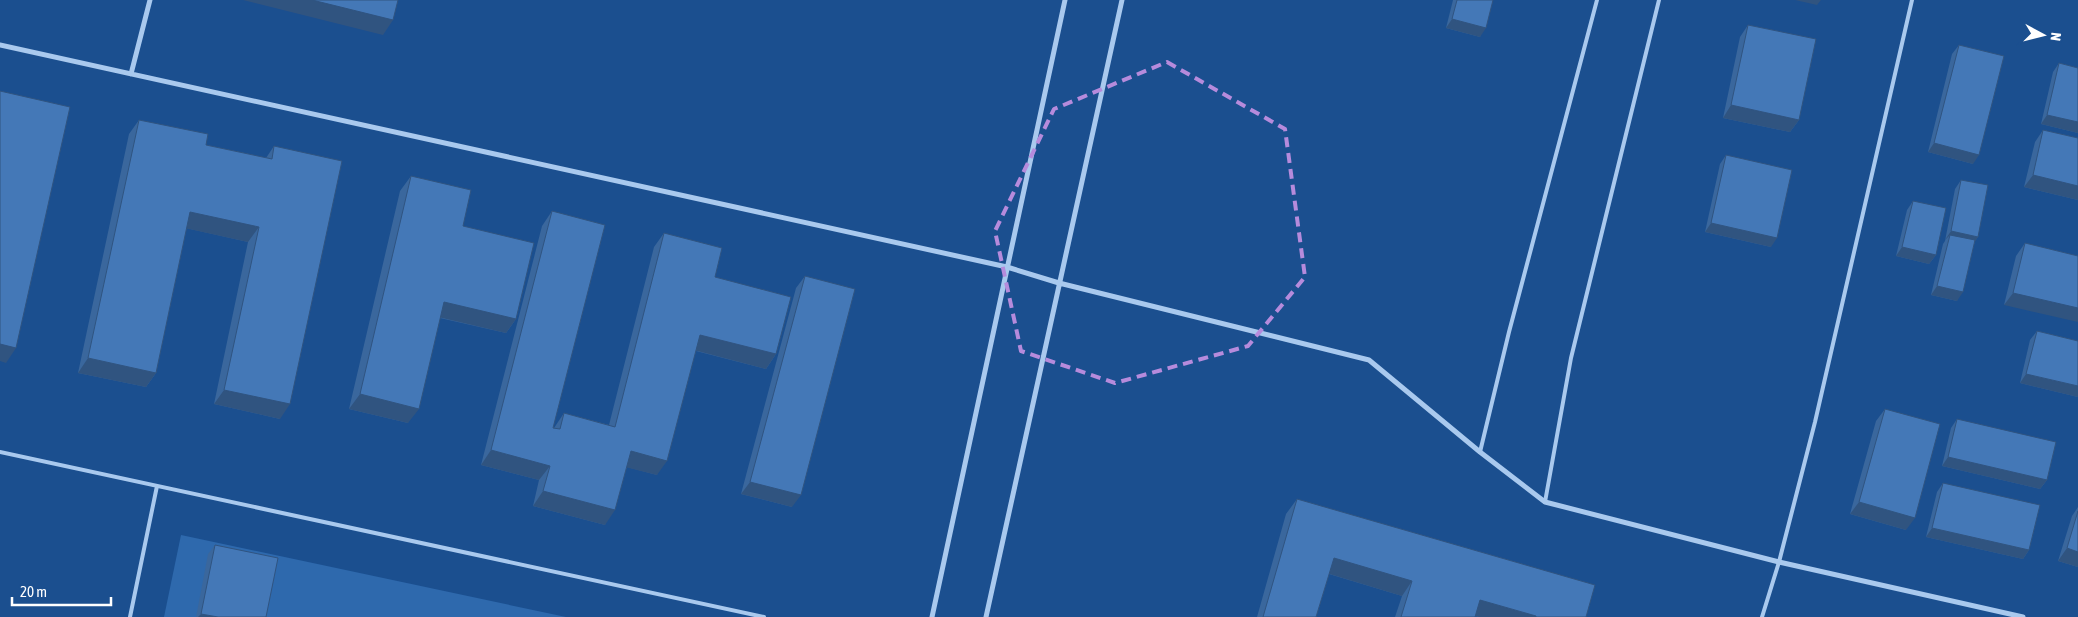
<svg xmlns="http://www.w3.org/2000/svg" width="2078" height="617" viewBox="0 0 2078 617" font-family="'Asap Condensed',sans-serif">
<style>
.green{fill:#2e69ad}
.lines{fill:none;stroke-linecap:round;stroke-linejoin:round}
.lane{stroke:#a9c9ee;stroke-width:4}
.street{stroke:#a9c9ee;stroke-width:5}
.wall{fill:#3a679d}
.shaded-wall{fill:#305480}
.building{fill:#4478b7;stroke:#305480}
.marked{fill:none;stroke:#b68bdc;stroke-width:4;stroke-dasharray:10 6;stroke-linejoin:round}
</style>
<rect width="100%" height="100%" fill="#1b4f8f"/>
<!-- green -->
<path class="green" d="M 181,535 L 566,617 L 164,617 Z"/>
<g class="lines">
<!-- lane -->
<path class="lane" d="M 0,452 L 764,617
M 1480,452 L 1509,332 L 1597,0
M 1545,502 L 1571,358 L 1659,0
M 130,617 L 157,486
M 1762,617 L 1779,562 L 1815,422 L 1912,0"/>
<!-- street -->
<path class="street" d="M 0,45 L 1007,267 L 1059,283 L 1369,360 L 1480,452 L 1545,502 L 1779,562 L 2023,617
M 131,74 L 150,0
M 932,617 L 1065,0
M 986,617 L 1122,0"/>
</g>
<!-- wall -->
<path class="wall" d="M 1453,0 L 1493,0 L 1480,37 L 1446,28 Z
M 1748,25 L 1799,120 L 1790,132 L 1723,118 L 1740,37 Z
M 1959,45 L 1973,164 L 1928,152 L 1952,54 Z
M 2059,63 L 2078,68 L 2078,133 L 2041,124 L 2053,72 Z
M 139,120 L 206,145 L 266,158 L 274,146 L 280,419 L 214,404 L 248,242 L 186,228 L 156,373 L 146,387 L 78,373 L 129,134 Z
M 2043,130 L 2078,138 L 2078,200 L 2024,187 L 2035,142 Z
M 1726,155 L 1771,247 L 1705,232 L 1720,164 Z
M 411,176 L 463,226 L 516,319 L 506,333 L 440,318 L 408,423 L 349,409 L 400,191 Z
M 1961,180 L 1978,237 L 1975,241 L 1957,301 L 1931,295 L 1943,244 L 1945,241 L 1955,189 Z
M 1913,201 L 1936,255 L 1929,264 L 1896,256 L 1907,210 Z
M 552,211 L 554,428 L 564,413 L 609,425 L 654,247 L 664,233 L 715,277 L 776,354 L 766,369 L 696,351 L 657,475 L 627,467 L 605,525 L 533,506 L 539,480 L 481,465 L 542,226 Z
M 2025,243 L 2078,256 L 2004,305 L 2016,256 Z
M 805,276 L 792,507 L 741,494 L 796,288 Z
M 2037,331 L 2078,341 L 2078,397 L 2020,383 L 2030,340 Z
M 1885,409 L 1906,530 L 1850,514 L 1876,421 Z
M 1957,419 L 2047,480 L 2040,489 L 1942,466 L 1951,428 Z
M 1943,483 L 2029,550 L 2023,559 L 1926,537 L 1937,492 Z
M 1297,499 L 1586,617 L 1479,617 L 1475,616 L 1475,617 L 1395,617 L 1402,596 L 1329,574 L 1316,617 L 1257,617 L 1286,514 Z
M 2078,507 L 2078,567 L 2058,561 L 2072,516 Z
M 215,545 L 266,617 L 196,617 L 208,554 Z"/>
<!-- shaded-wall -->
<path class="shaded-wall" d="M 243,0 L 312,0 L 393,20 L 383,35 Z
M 1795,0 L 1821,0 L 1817,5 Z
M 1452,19 L 1486,28 L 1480,37 L 1446,28 Z
M 1731,105 L 1799,120 L 1790,132 L 1723,118 Z
M 2047,115 L 2078,122 L 2078,133 L 2041,124 Z
M 1934,143 L 1979,155 L 1973,164 L 1928,152 Z
M 2033,175 L 2078,186 L 2078,200 L 2024,187 Z
M 190,212 L 259,227 L 248,242 L 180,227 Z
M 1711,223 L 1777,238 L 1771,247 L 1705,232 Z
M 1951,231 L 1978,237 L 1972,246 L 1950,235 L 1945,240 Z
M 1902,247 L 1936,255 L 1929,264 L 1896,256 Z
M 1937,286 L 1963,292 L 1957,301 L 1931,295 Z
M 2013,293 L 2078,308 L 2078,322 L 2004,305 Z
M 444,302 L 516,319 L 506,333 L 434,316 Z
M 700,335 L 776,354 L 766,369 L 690,349 Z
M 0,344 L 16,348 L 6,363 L 0,361 Z
M 88,358 L 156,373 L 146,387 L 78,373 Z
M 2026,374 L 2078,386 L 2078,397 L 2020,383 Z
M 224,390 L 290,404 L 280,419 L 214,404 Z
M 360,394 L 419,409 L 408,423 L 349,409 Z
M 491,450 L 550,466 L 539,480 L 481,465 Z
M 631,451 L 667,461 L 657,475 L 621,466 Z
M 1948,457 L 2047,480 L 2040,489 L 1942,466 Z
M 750,482 L 801,495 L 792,507 L 741,494 Z
M 543,491 L 615,510 L 605,525 L 533,506 Z
M 1859,502 L 1915,518 L 1906,530 L 1850,514 Z
M 1932,528 L 2029,550 L 2023,559 L 1926,537 Z
M 2067,548 L 2078,552 L 2078,567 L 2058,561 Z
M 1334,558 L 1412,581 L 1402,596 L 1323,572 Z
M 1480,600 L 1536,616 L 1536,617 L 1479,617 L 1470,614 Z
M 201,614 L 218,617 L 198,617 Z"/>
<!-- building -->
<path class="building" d="M 312,0 L 398,0 L 393,20 Z
M 1457,0 L 1493,0 L 1486,28 L 1452,19 Z
M 1748,25 L 1816,39 L 1799,120 L 1731,105 Z
M 1959,45 L 2004,56 L 1979,155 L 1934,143 Z
M 2059,63 L 2078,68 L 2078,122 L 2047,115 Z
M 0,91 L 70,107 L 16,348 L 0,344 Z
M 139,120 L 208,134 L 206,145 L 272,159 L 274,146 L 342,161 L 290,404 L 224,390 L 259,227 L 190,212 L 156,373 L 88,358 Z
M 2043,130 L 2078,138 L 2078,186 L 2033,175 Z
M 1726,155 L 1792,170 L 1777,238 L 1711,223 Z
M 411,176 L 471,190 L 463,226 L 534,243 L 516,319 L 444,302 L 419,409 L 360,394 Z
M 1961,180 L 1988,185 L 1978,237 L 1951,231 Z
M 1913,201 L 1946,208 L 1936,255 L 1902,247 Z
M 552,211 L 605,225 L 553,428 L 560,429 L 564,413 L 615,427 L 664,233 L 722,248 L 715,277 L 791,297 L 776,354 L 700,335 L 667,461 L 631,451 L 615,510 L 543,491 L 550,466 L 491,450 Z
M 1950,235 L 1975,240 L 1963,292 L 1937,286 Z
M 2025,243 L 2078,256 L 2078,308 L 2013,293 Z
M 805,276 L 855,289 L 801,495 L 750,482 Z
M 2037,331 L 2078,341 L 2078,386 L 2026,374 Z
M 1885,409 L 1940,424 L 1915,518 L 1859,502 Z
M 1957,419 L 2056,442 L 2047,480 L 1948,457 Z
M 1943,483 L 2040,505 L 2029,550 L 1932,528 Z
M 1297,499 L 1595,585 L 1586,617 L 1536,617 L 1536,616 L 1480,600 L 1475,617 L 1401,617 L 1412,581 L 1334,558 L 1316,617 L 1263,617 Z
M 2078,511 L 2078,552 L 2067,548 Z
M 215,545 L 278,558 L 266,617 L 218,617 L 201,614 Z"/>
<!-- marked area -->
<path class="marked" d="M 1167,62 L 1285,129 L 1305,277 L 1248,346 L 1115,383 L 1021,351 L 995,231 L 1054,109 Z"/>
<!-- north arrow -->
<g transform="translate(2043 35) rotate(97)" stroke="#1b4f8f" stroke-width="4" paint-order="stroke">
<path d="M0-4L9 19L0 12L-9 19Z" fill="#ffffff"/>
<text y="-8" font-size="14" font-weight="bold" text-anchor="middle" fill="#ffffff">N</text>
</g>
<!-- scale -->
<path d="M12 597v8h99v-8" fill="none" stroke="#ffffff" stroke-width="2.5"/>
<text x="20" y="597" font-size="15" fill="#ffffff" stroke="#1b4f8f" stroke-width="4" paint-order="stroke">20 m</text>
</svg>
